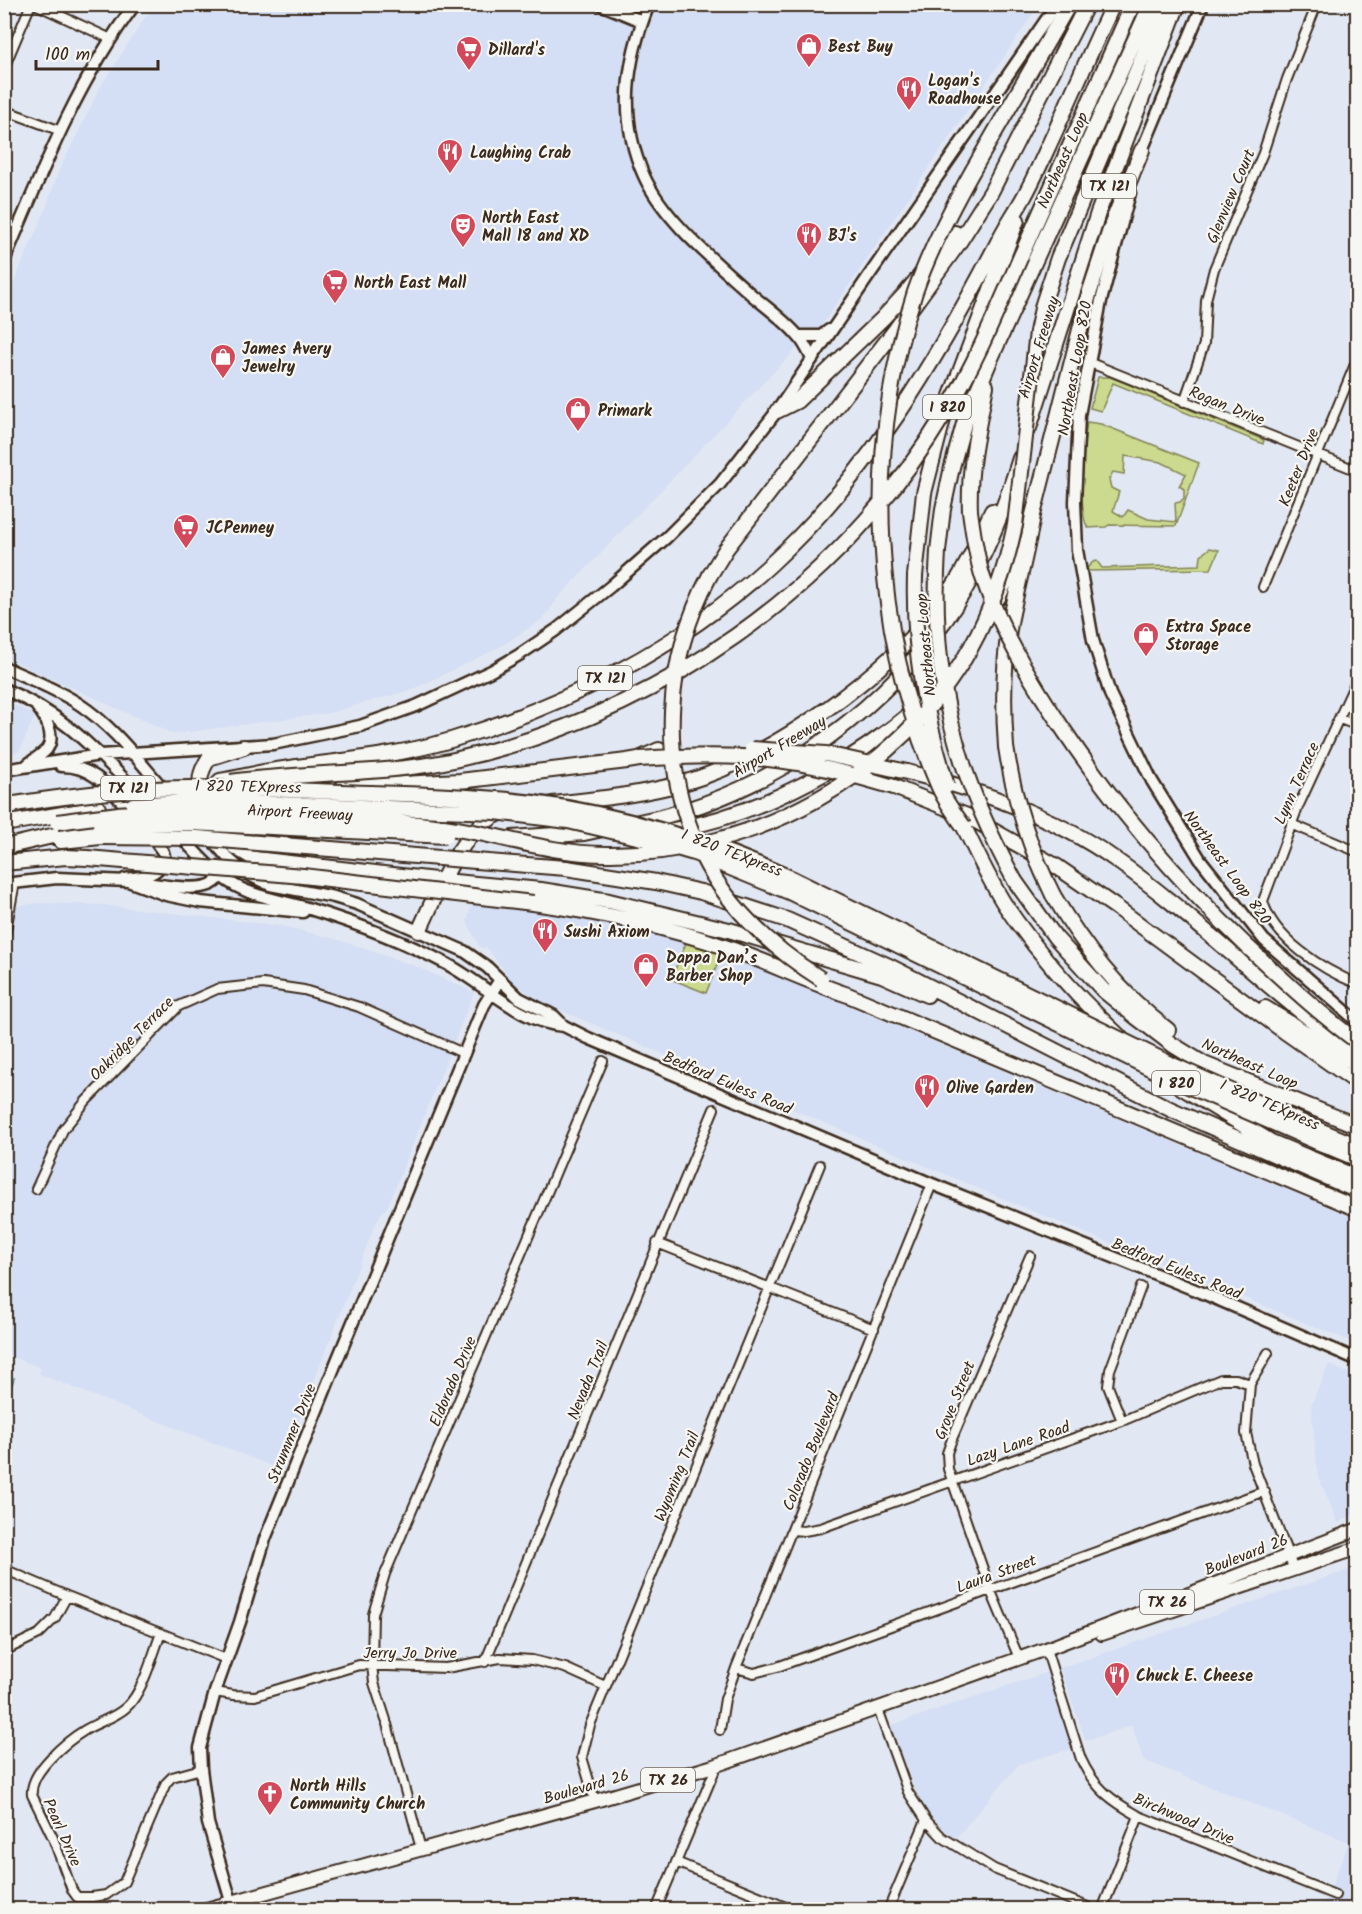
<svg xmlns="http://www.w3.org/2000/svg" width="1362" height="1914" viewBox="0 0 1362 1914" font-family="Kalam,sans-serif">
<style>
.built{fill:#d4def4}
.green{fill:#cbda8e;stroke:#838256;stroke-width:1.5;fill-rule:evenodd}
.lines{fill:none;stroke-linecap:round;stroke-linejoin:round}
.stream{stroke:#638c8c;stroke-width:2}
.street-casing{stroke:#3b2a1e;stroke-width:12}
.secondary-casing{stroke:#3b2a1e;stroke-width:15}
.primary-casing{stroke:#3b2a1e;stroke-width:16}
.highway-casing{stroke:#3b2a1e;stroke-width:18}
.street{stroke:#f6f6f2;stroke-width:8}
.secondary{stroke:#f6f6f2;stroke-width:10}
.primary{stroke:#f6f6f2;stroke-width:12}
.highway{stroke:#f6f6f2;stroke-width:14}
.highway-bridge-casing{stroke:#3b2a1e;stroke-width:18;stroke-linecap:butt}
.highway-bridge{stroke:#f6f6f2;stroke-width:14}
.labels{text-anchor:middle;stroke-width:4.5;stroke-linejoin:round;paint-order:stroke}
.shield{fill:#f6f6f2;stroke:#73675e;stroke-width:1.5}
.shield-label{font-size:15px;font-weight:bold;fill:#3b2a1e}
.poi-label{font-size:16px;font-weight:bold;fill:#3b2a1e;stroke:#f6f6f2;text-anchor:start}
.street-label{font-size:16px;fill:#3b2a1e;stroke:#f6f6f2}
</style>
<rect width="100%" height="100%" fill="#e2e8f3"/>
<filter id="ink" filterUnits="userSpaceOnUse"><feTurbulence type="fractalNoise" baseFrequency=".0167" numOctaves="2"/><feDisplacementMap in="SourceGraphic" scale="12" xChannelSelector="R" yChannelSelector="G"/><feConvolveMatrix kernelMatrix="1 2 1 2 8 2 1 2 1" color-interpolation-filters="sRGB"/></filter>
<g filter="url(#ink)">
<!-- built -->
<path class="built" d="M 156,5 L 1039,5 L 822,325 L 795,350 L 558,598 L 544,618 L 500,647 L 414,689 L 329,713 L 173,734 L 5,657 L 5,303 L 45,211 L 58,173 L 100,88 L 144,19 Z
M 5,701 L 35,715 L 19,752 L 5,753 Z
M 38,903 L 103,905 L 283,926 L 339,940 L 415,966 L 474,992 L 387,1208 L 381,1213 L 373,1230 L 279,1469 L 39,1374 L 41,1368 L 5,1354 L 4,908 Z
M 472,904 L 574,915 L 635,928 L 686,943 L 672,979 L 706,992 L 722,953 L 1357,1219 L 1357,1344 L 1020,1206 L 541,1002 L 513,982 L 486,947 L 480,948 L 467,921 Z
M 1329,1364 L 1357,1378 L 1357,1513 L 1338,1523 L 1318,1476 L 1311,1405 Z
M 1357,1567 L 1357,1909 L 1322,1909 L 1349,1842 L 1143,1760 L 1132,1725 L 1086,1741 L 1060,1668 Z
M 1048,1672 L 1074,1748 L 1019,1764 L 955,1839 L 935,1822 L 920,1802 L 889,1726 Z"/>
<!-- green -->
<path class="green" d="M 1098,377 L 1110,377 L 1264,440 L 1263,444 L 1113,383 L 1101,411 L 1090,408 Z
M 1087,422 L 1101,424 L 1199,463 L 1176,526 L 1109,525 L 1106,527 L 1088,528 C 1077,512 1084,442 1087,422 ZM 1125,456 L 1161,462 L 1186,474 L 1179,486 L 1184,489 L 1184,498 L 1180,502 L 1175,503 L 1176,522 L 1148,519 L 1128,510 L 1123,517 L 1113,511 L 1119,492 L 1111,488 L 1109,479 L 1113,472 L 1124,474 Z
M 1210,548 L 1219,550 L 1211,569 L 1088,571 L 1087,568 L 1093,562 L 1097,561 L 1102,568 L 1200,565 L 1201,555 Z
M 686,943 L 722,953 L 706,993 L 671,979 Z"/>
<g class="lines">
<!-- stream -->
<path class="stream" d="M 4,1407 L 14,1378"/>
<defs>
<path id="street" d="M 35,4 L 111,39
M 4,68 L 31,4
M 4,110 L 61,131
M 1088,362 L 1358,471
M 1184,402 L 1204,344 L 1206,300 L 1214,269 L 1263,153 L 1287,79 L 1317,4
M 1263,587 L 1358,357
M 1358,677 L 1298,807 L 1263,901 C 1273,939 1323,970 1358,984
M 1340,719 L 1358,726
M 1291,824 L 1358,852
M 4,941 L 15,882
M 36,1189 L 63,1130 L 86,1101 L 179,1006 L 217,989 L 263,984 L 304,990 L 359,1007 L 465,1054
M 657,1243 L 874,1329
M 1268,1353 L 1250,1384 L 1246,1433 L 1253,1464 L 1294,1570
M 1122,1421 L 1108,1386 L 1110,1370 L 1141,1287
M 792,1530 L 804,1531 L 821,1528 L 1122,1421 L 1221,1379 L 1236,1379 L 1250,1384
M 4,1569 L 67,1596 L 226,1659
M 161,1633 C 153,1654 145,1684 132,1701 C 121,1716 100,1721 85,1730 C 67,1741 29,1772 32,1795 L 53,1838 L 72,1890 L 77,1897 L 92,1897 L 106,1895 L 124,1882 L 166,1783 L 172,1777 L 201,1769
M 1046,1649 L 1081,1759 C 1094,1788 1112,1801 1139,1816 L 1335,1895
M 4,1651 L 39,1634 L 55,1618 L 67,1596
M 1019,1658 L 990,1589 L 948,1469 L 947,1453 L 952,1439 L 1030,1256
M 485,1662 L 714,1109
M 736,1668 L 754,1673 L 777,1667 L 1265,1491
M 215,1692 L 233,1695 L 255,1696 L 359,1665 L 446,1668 L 500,1658 L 532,1660 L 565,1668 L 605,1686
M 878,1709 L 908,1792 L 926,1820 L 942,1837 L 994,1869 L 1095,1910
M 386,1720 L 374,1683 L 372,1665 L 373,1614 L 385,1574 L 603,1061
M 387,1724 L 421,1849
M 720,1730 L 725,1699 L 736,1668 L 932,1184
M 595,1801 L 582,1757 L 590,1725 L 820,1165
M 676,1862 L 793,1910
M 656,1910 L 717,1765
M 888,1910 L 926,1820
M 1102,1910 L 1139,1816"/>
<path id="secondary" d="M 600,4 L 642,21
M 649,4 C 626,62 618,118 644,176 C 663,218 710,257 744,288 C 761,304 783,318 798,336 C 804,342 808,351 812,359
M 1140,155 L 1203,4
M 1130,193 L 1101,301 L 1079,415 L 1075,502 L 1077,550 L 1093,640 L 1110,694 L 1152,781 L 1200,859 L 1264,940 L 1358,1022
M 4,261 C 42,171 77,82 135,4
M 799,336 L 821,336 L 829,330
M 4,667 C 30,679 56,689 79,704 C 119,730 147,773 179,806
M 4,689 C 64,714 94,749 138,793
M 27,765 C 33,760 42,755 47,749 C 56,736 46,718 37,707
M 61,766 C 95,765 113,793 134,815
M 4,770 L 100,755 L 273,744 L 360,726 L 416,706 L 491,671 L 519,655 L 556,630 L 611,586 L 667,537 L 720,484 L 777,411 L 868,277 L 1057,4
M 178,834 C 196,852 213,874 236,886 C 258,898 285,901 310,909 C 355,923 403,941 445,963 C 484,983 520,1023 564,1026
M 209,837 L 229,859 L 245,873 L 270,885 L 334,897 L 357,904 L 464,951 L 487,967 L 519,998 L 554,1016 L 564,1026 L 588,1038 L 932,1184 L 1205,1294 L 1358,1360
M 125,879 C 143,877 155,877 165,860 L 163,852 L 150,834
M 145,883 C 162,885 202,893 215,882 C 219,879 221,874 223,870
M 4,884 L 57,878 L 128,881 L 166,895 L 200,902 L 303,912
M 231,1901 L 208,1823 L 201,1769 L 200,1748 L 215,1692 L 240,1622 L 265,1539 L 336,1363 L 484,1005 L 499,981"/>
<path id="primary" d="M 1102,1634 L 1358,1548
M 203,1910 L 595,1801 L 717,1765 L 1046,1649 L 1358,1529"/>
<path id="highway" d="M 973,170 L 1069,4
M 1021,256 L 1133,4
M 1037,332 L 1043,304 L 1058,258 L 1165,4
M 951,396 L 1017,220
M 777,411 L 797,401 L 883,318 L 906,293 L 955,233
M 1029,428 L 1098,213 L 1178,4
M 970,511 C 968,468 978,428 986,386
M 938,551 L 943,509 L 952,467 L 965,420 L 991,358 L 1151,4
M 710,575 L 726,549 L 896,329 L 958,244 L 991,192 L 1087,4
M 915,576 L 924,493 L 943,419
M 998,598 L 1022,544
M 1006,747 C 1003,706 1003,664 1010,623 C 1017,587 1027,551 1033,515 L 1089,294 L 1113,221 L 1142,150
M 907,772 C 980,790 1054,816 1116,860 C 1200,919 1271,996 1358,1053
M 220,781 C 238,778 257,773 276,770 C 334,761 394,757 451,740 C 567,705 681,647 771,564 C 869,474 936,361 997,244 C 1005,227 1016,212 1025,195 C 1036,175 1045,153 1055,132 C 1074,89 1093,47 1113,4
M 343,787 L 460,781 L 627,761 L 639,759 L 659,750
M 894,787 L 967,816 L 1056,866 L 1117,908 L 1281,1029 L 1358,1083
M 206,796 C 197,781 200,772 209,758 L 244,747
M 552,804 C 596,799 640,795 683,783 C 772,758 889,673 945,599 C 964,573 978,541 992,511
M 217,815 L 235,847 L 255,859 L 444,881 L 541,890 L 609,901 L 729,930 L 855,967 L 882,975 L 927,995
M 634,823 C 760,799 871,722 946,619 C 980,571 1003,514 1020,458
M 4,824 L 98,808
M 964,827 C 977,853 989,880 1005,905 C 1038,954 1077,997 1120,1037
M 664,832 C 761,815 846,768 920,706
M 512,838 L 584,833 L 603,829
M 61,841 L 101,837
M 4,847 C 37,840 68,831 100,827
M 476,861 L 566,868 L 656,882 L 701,892 L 787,920 L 891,967 L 1170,1109 L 1358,1191
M 4,863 L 66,857 L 87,858
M 1015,881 L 1055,937 L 1103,990 L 1136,1017 L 1173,1045 L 1204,1064 L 1358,1126
M 1053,895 C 1084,947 1119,993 1168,1030
M 533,903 C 598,912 662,925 725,947 C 766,961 806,981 848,995 L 1358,1209
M 419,931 C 438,892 461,825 504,812
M 1265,1008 L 1358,1065
M 1181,1087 L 1271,1142 L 1358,1178
M 1319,1130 L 1358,1146
M 1315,1141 L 1358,1159"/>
</defs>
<!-- street casing -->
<use href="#street" class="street-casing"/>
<!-- secondary casing -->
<use href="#secondary" class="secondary-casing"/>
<!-- primary casing -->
<use href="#primary" class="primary-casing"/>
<!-- highway casing -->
<use href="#highway" class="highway-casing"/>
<!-- street -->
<use href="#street" class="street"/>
<!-- secondary -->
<use href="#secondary" class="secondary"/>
<!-- primary -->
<use href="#primary" class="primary"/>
<!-- highway -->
<use href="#highway" class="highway"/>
<defs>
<path id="highway-bridge" d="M 970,511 C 973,533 976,556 983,578 C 1001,631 1030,679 1061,726 C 1122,818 1196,901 1278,975 C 1303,998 1329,1021 1358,1042
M 938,551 C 930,677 955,771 1015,881
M 710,575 C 665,660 658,758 698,847 C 722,902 770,947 821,979
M 915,576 C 913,653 925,714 947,786
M 1006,747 C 1014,800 1029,847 1053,895
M 752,749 L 826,754 L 907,772
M 639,759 C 682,756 726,754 768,759 C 811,763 853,775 894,787
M 231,782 C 305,771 381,776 454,760 C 656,716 838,590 945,413 C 976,363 998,309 1021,256
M 15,804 C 73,795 132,788 191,788 C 241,788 291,790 341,792 C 393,794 444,794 496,799 C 599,807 698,837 793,879 L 1177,1067 L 1319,1130
M 133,805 L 199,801 L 495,812 L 568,821 L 650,840 L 694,853 L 789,892 L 1172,1079 L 1315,1141
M 57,822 C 81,819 105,815 129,813 C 167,811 205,814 242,815 C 293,817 344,818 394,822 C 424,824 455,828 484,834 C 524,843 564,854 606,854 C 753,856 899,776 971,647 C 992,609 1006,567 1015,525 L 1037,332
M 100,827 L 135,824 L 192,823 L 446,836
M 964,827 C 955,814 944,800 938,785 C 872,631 863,451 915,292 C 930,249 951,209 973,170
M 101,837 L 197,838 L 476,861
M 87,858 L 303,876 L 533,903"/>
</defs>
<!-- highway-bridge casing -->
<use href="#highway-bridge" class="highway-bridge-casing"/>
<!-- highway-bridge -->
<use href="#highway-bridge" class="highway-bridge"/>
</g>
</g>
<!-- icons -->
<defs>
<symbol id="shop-pin" viewBox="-11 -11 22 30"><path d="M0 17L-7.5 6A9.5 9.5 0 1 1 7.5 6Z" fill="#d1495b" stroke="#f6f6f2"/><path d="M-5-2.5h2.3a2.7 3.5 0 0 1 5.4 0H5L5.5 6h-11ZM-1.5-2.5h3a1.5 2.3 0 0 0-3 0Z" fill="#fff"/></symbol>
<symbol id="supermarket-pin" viewBox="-11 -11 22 30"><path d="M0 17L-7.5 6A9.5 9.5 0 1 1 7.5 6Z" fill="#d1495b" stroke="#f6f6f2"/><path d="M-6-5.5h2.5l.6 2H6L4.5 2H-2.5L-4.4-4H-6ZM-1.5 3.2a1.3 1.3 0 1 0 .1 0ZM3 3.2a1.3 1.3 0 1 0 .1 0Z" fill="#fff"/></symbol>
<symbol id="restaurant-pin" viewBox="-11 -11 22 30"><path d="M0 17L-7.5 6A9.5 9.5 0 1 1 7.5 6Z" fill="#d1495b" stroke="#f6f6f2"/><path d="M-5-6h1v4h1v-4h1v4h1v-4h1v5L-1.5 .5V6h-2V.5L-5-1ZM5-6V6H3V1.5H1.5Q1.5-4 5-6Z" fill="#fff"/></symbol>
<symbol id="theatre-pin" viewBox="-11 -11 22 30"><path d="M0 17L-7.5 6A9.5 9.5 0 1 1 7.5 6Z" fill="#d1495b" stroke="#f6f6f2"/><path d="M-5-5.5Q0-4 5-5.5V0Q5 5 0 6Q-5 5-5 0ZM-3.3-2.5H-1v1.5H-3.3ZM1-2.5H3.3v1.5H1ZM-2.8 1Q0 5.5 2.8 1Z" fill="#fff"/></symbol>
<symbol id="church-pin" viewBox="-11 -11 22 30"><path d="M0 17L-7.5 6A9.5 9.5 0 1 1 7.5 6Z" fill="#d1495b" stroke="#f6f6f2"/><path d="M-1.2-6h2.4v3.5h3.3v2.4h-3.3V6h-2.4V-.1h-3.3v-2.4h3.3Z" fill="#fff"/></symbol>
</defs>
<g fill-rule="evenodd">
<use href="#shop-pin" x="794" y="31" width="30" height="40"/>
<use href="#supermarket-pin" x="454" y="34" width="30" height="40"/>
<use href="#restaurant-pin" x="894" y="74" width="30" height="40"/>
<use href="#restaurant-pin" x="435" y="137" width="30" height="40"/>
<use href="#theatre-pin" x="448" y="211" width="30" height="40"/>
<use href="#restaurant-pin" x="794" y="220" width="30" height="40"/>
<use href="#supermarket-pin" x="320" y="267" width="30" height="40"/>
<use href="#shop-pin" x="208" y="342" width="30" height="40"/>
<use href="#shop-pin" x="563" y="395" width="30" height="40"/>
<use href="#supermarket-pin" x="171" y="512" width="30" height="40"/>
<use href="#shop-pin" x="1131" y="620" width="30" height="40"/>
<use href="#restaurant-pin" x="530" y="916" width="30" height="40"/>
<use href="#shop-pin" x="631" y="951" width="30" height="40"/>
<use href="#restaurant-pin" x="912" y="1072" width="30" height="40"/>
<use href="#restaurant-pin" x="1102" y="1660" width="30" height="40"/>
<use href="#church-pin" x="255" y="1779" width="30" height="40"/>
</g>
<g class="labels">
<!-- shield labels -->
<g class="shield">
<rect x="1082" y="174" width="54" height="24" rx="4.5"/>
<rect x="923" y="395" width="48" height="24" rx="4.5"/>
<rect x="578" y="666" width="54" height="24" rx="4.5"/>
<rect x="101" y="776" width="54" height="24" rx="4.5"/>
<rect x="1152" y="1071" width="48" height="24" rx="4.5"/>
<rect x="1140" y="1590" width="54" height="24" rx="4.5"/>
<rect x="641" y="1768" width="54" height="24" rx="4.5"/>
</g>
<g class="shield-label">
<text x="1109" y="191">TX 121</text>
<text x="947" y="412">I 820</text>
<text x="605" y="683">TX 121</text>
<text x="128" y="793">TX 121</text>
<text x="1176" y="1088">I 820</text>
<text x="1167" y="1607">TX 26</text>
<text x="668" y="1785">TX 26</text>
</g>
<!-- poi labels -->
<g class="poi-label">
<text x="828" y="52">Best Buy</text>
<text x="488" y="55">Dillard's</text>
<text x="928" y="86">Logan's<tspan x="928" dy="18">Roadhouse</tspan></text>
<text x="470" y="158">Laughing Crab</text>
<text x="482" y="223">North East<tspan x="482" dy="18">Mall 18 and XD</tspan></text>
<text x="828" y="241">BJ's</text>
<text x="354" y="288">North East Mall</text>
<text x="242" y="354">James Avery<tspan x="242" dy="18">Jewelry</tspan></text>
<text x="598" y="416">Primark</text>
<text x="206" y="533">JCPenney</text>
<text x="1166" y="632">Extra Space<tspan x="1166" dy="18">Storage</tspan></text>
<text x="564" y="937">Sushi Axiom</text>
<text x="666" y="963">Dappa Dan’s<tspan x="666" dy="18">Barber Shop</tspan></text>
<text x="946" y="1093">Olive Garden</text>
<text x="1136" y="1681">Chuck E. Cheese</text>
<text x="290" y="1791">North Hills<tspan x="290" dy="18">Community Church</tspan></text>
</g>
<!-- street labels -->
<g class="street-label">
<text transform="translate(1062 160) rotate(-66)" y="6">Northeast Loop</text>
<text transform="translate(1230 196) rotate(-67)" y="6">Glenview Court</text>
<text transform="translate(1038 347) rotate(-73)" y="6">Airport Freeway</text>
<text transform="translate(1074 368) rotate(-80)" y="6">Northeast Loop 820</text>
<text transform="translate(1227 405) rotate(22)" y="6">Rogan Drive</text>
<text transform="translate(1298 467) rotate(-68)" y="6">Keeter Drive</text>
<text transform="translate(925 645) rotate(-95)" y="6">Northeast Loop</text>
<text transform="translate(779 746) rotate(-31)" y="6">Airport Freeway</text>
<text transform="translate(1296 783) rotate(-66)" y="6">Lynn Terrace</text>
<text transform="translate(248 786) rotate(1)" y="6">I 820 TEXpress</text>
<text transform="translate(300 812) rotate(3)" y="6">Airport Freeway</text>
<text transform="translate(732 852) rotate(21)" y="6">I 820 TEXpress</text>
<text transform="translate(1228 867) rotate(54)" y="6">Northeast Loop 820</text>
<text transform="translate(131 1038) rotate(-45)" y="6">Oakridge Terrace</text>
<text transform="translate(1250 1063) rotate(24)" y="6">Northeast Loop</text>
<text transform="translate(728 1082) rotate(23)" y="6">Bedford Euless Road</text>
<text transform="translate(1270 1104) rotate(23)" y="6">I 820 TEXpress</text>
<text transform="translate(1177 1268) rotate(22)" y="6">Bedford Euless Road</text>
<text transform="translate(587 1380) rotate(-68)" y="6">Nevada Trail</text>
<text transform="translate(452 1381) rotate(-67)" y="6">Eldorado Drive</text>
<text transform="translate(954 1400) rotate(-68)" y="6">Grove Street</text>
<text transform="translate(291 1433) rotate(-68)" y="6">Strummer Drive</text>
<text transform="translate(1018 1443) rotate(-19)" y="6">Lazy Lane Road</text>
<text transform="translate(810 1451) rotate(-68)" y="6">Colorado Boulevard</text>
<text transform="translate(676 1476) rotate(-68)" y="6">Wyoming Trail</text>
<text transform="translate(1246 1554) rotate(-21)" y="6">Boulevard 26</text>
<text transform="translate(996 1573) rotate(-20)" y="6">Laura Street</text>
<text x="410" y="1658">Jerry Jo Drive</text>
<text transform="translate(586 1786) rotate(-16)" y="6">Boulevard 26</text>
<text transform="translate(1184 1818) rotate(23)" y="6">Birchwood Drive</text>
<text transform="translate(63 1832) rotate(66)" y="6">Pearl Drive</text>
</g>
</g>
<!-- margin -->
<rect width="1362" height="1914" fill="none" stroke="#f6f6f2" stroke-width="24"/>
<rect x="12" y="12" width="1338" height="1890" fill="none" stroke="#3b2a1e" stroke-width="2" filter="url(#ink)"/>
<!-- scale -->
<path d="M36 60v9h122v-9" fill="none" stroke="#3b2a1e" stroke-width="3"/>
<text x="45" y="60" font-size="18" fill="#3b2a1e" stroke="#f6f6f2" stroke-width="4.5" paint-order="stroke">100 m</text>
</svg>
